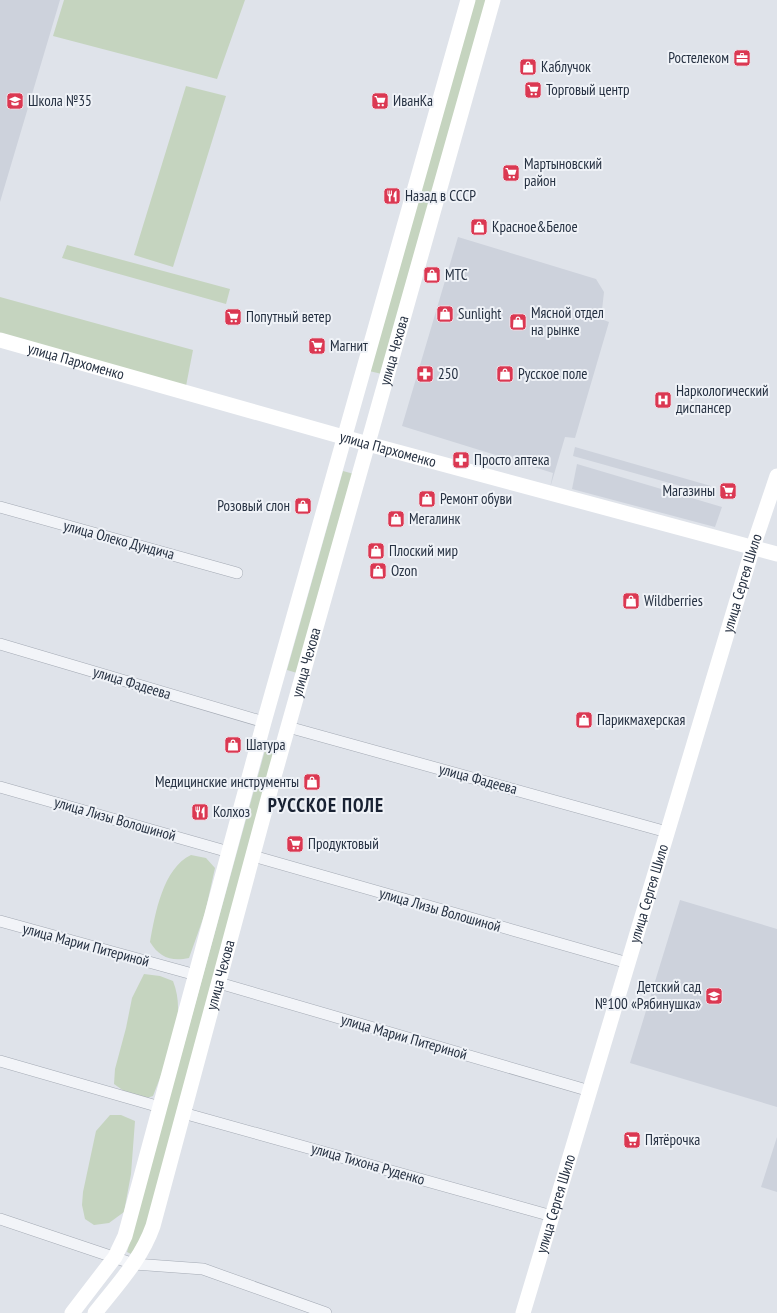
<svg xmlns="http://www.w3.org/2000/svg" width="777" height="1313" viewBox="0 0 777 1313" font-family="'PT Sans Narrow',sans-serif">
<style>
.built{fill:#cdd2dc}
.green{fill:#c5d4bf}
.lines{fill:none;stroke-linecap:round;stroke-linejoin:round}
.street-casing{stroke:#a4aab4;stroke-width:12}
.street{stroke:#f2f4f8;stroke-width:11}
.secondary{stroke:#fff;stroke-width:15}
.labels{text-anchor:middle;stroke-width:4;stroke-linejoin:round;paint-order:stroke}
.poi-label{font-size:15px;fill:#263142;stroke:#eff2f7;text-anchor:start}
.street-label{font-size:15px;fill:#263142;stroke:#eff2f7}
.district-label{font-size:19px;font-weight:bold;letter-spacing:1px;fill:#192233;stroke:#eff2f7}
</style>
<rect width="100%" height="100%" fill="#dfe3ea"/>
<!-- built -->
<path class="built" d="M 0,0 L 60,0 L 0,202 Z
M 458,237 L 596,279 L 604,292 L 601,319 L 609,322 L 575,438 L 565,437 L 550,488 L 553,473 L 402,426 Z
M 575,447 L 711,486 L 709,494 L 573,456 Z
M 577,464 L 722,507 L 715,527 L 572,489 Z
M 680,900 L 777,929 L 777,1107 L 630,1063 Z
M 777,1137 L 777,1192 L 761,1187 Z"/>
<!-- green -->
<path class="green" d="M 64,0 L 245,0 L 217,79 L 53,36 Z
M 473,0 L 487,0 L 382,374 L 369,371 Z
M 186,86 L 226,96 L 173,267 L 134,255 Z
M 67,245 L 230,289 L 226,304 L 62,258 Z
M 0,297 L 193,350 L 186,386 L 0,334 Z
M 343,471 L 354,474 L 297,673 L 287,670 Z
M 267,743 L 278,746 L 147,1226 L 140,1242 L 131,1254 L 127,1252 Z
M 191,855 L 206,858 L 215,868 L 205,913 L 189,958 C 171,962 159,957 150,942 C 155,914 163,868 191,855 Z
M 144,974 L 160,976 L 173,981 C 188,1018 166,1061 153,1096 L 138,1101 L 114,1084 L 115,1069 L 126,1028 L 132,998 Z
M 110,1115 L 121,1115 L 135,1121 L 131,1174 L 124,1212 L 109,1223 L 94,1225 L 85,1219 L 82,1205 L 83,1192 L 96,1131 Z"/>
<g class="lines">
<defs>
<path id="street" d="M 0,507 L 237,573
M 0,644 L 264,722
M 288,727 L 667,832
M 0,787 L 229,852
M 253,856 L 628,963
M 0,921 L 196,975
M 219,983 L 590,1091
M 0,1061 L 160,1107
M 183,1113 L 552,1216
M 0,1219 L 134,1264 L 203,1269 L 326,1313"/>
</defs>
<!-- street casing -->
<use href="#street" class="street-casing"/>
<!-- street -->
<use href="#street" class="street"/>
<!-- secondary -->
<g class="secondary">
<path id="s1" d="M 0,340 L 368,444 L 777,554"/>
<path d="M 72,1313 L 115,1257 L 125,1236 L 264,722 L 468,0"/>
<path id="s2" d="M 95,1313 C 117,1285 141,1260 153,1226 L 275,773 L 493,0"/>
<path id="s3" d="M 523,1313 L 753,547 L 777,476"/>
</g>
</g>
<!-- icons -->
<defs>
<symbol id="office-square" viewBox="-11 -11 22 22"><rect x="-9" y="-9" width="18" height="18" rx="4" fill="#db3852" stroke="#eff2f7"/><path d="M-6-3h4V-5.5h4V-3h4V5H-6ZM-1-4.5V-3h2v-1.5ZM-6 0V1H6V0Z" fill="#fff"/></symbol>
<symbol id="shop-square" viewBox="-11 -11 22 22"><rect x="-9" y="-9" width="18" height="18" rx="4" fill="#db3852" stroke="#eff2f7"/><path d="M-5-2.5h2.3a2.7 3.5 0 0 1 5.4 0H5L5.5 6h-11ZM-1.5-2.5h3a1.5 2.3 0 0 0-3 0Z" fill="#fff"/></symbol>
<symbol id="supermarket-square" viewBox="-11 -11 22 22"><rect x="-9" y="-9" width="18" height="18" rx="4" fill="#db3852" stroke="#eff2f7"/><path d="M-6-5.5h2.5l.6 2H6L4.5 2H-2.5L-4.4-4H-6ZM-1.5 3.2a1.3 1.3 0 1 0 .1 0ZM3 3.2a1.3 1.3 0 1 0 .1 0Z" fill="#fff"/></symbol>
<symbol id="school-square" viewBox="-11 -11 22 22"><rect x="-9" y="-9" width="18" height="18" rx="4" fill="#db3852" stroke="#eff2f7"/><path d="M0-5L7-2L0 1L-7-2ZM-4 1L0 2.5L4 1V4Q0 6-4 4Z" fill="#fff"/></symbol>
<symbol id="restaurant-square" viewBox="-11 -11 22 22"><rect x="-9" y="-9" width="18" height="18" rx="4" fill="#db3852" stroke="#eff2f7"/><path d="M-5-6h1v4h1v-4h1v4h1v-4h1v5L-1.5 .5V6h-2V.5L-5-1ZM5-6V6H3V1.5H1.5Q1.5-4 5-6Z" fill="#fff"/></symbol>
<symbol id="pharmacy-square" viewBox="-11 -11 22 22"><rect x="-9" y="-9" width="18" height="18" rx="4" fill="#db3852" stroke="#eff2f7"/><path d="M-2-6h4v4h4v4h-4v4h-4v-4h-4v-4h4Z" fill="#fff"/></symbol>
<symbol id="hospital-square" viewBox="-11 -11 22 22"><rect x="-9" y="-9" width="18" height="18" rx="4" fill="#db3852" stroke="#eff2f7"/><path d="M-5-5h3v3.5h4V-5h3V5h-3V1.5h-4V5h-3Z" fill="#fff"/></symbol>
</defs>
<g fill-rule="evenodd">
<use href="#office-square" x="732" y="48" width="20" height="20"/>
<use href="#shop-square" x="518" y="57" width="20" height="20"/>
<use href="#supermarket-square" x="523" y="80" width="20" height="20"/>
<use href="#school-square" x="5" y="91" width="20" height="20"/>
<use href="#supermarket-square" x="370" y="91" width="20" height="20"/>
<use href="#supermarket-square" x="501" y="163" width="20" height="20"/>
<use href="#restaurant-square" x="382" y="186" width="20" height="20"/>
<use href="#shop-square" x="469" y="217" width="20" height="20"/>
<use href="#shop-square" x="422" y="265" width="20" height="20"/>
<use href="#shop-square" x="435" y="304" width="20" height="20"/>
<use href="#supermarket-square" x="223" y="307" width="20" height="20"/>
<use href="#shop-square" x="508" y="312" width="20" height="20"/>
<use href="#supermarket-square" x="307" y="336" width="20" height="20"/>
<use href="#pharmacy-square" x="415" y="364" width="20" height="20"/>
<use href="#shop-square" x="495" y="364" width="20" height="20"/>
<use href="#hospital-square" x="653" y="390" width="20" height="20"/>
<use href="#pharmacy-square" x="451" y="450" width="20" height="20"/>
<use href="#supermarket-square" x="718" y="481" width="20" height="20"/>
<use href="#shop-square" x="417" y="489" width="20" height="20"/>
<use href="#shop-square" x="293" y="496" width="20" height="20"/>
<use href="#shop-square" x="386" y="509" width="20" height="20"/>
<use href="#shop-square" x="366" y="541" width="20" height="20"/>
<use href="#shop-square" x="368" y="561" width="20" height="20"/>
<use href="#shop-square" x="621" y="591" width="20" height="20"/>
<use href="#shop-square" x="574" y="710" width="20" height="20"/>
<use href="#shop-square" x="223" y="735" width="20" height="20"/>
<use href="#shop-square" x="302" y="772" width="20" height="20"/>
<use href="#restaurant-square" x="190" y="802" width="20" height="20"/>
<use href="#supermarket-square" x="285" y="834" width="20" height="20"/>
<use href="#school-square" x="704" y="986" width="20" height="20"/>
<use href="#supermarket-square" x="622" y="1130" width="20" height="20"/>
</g>
<g class="labels">
<!-- poi labels -->
<g class="poi-label">
<text x="729" y="63" text-anchor="end">Ростелеком</text>
<text x="541" y="72">Каблучок</text>
<text x="546" y="95">Торговый центр</text>
<text x="28" y="106">Школа №35</text>
<text x="393" y="106">ИванКа</text>
<text x="524" y="169">Мартыновский<tspan x="524" dy="17">район</tspan></text>
<text x="405" y="201">Назад в СССР</text>
<text x="492" y="232">Красное&amp;Белое</text>
<text x="445" y="280">МТС</text>
<text x="531" y="318">Мясной отдел<tspan x="531" dy="17">на рынке</tspan></text>
<text x="458" y="319">Sunlight</text>
<text x="246" y="322">Попутный ветер</text>
<text x="330" y="351">Магнит</text>
<text x="438" y="379">250</text>
<text x="518" y="379">Русское поле</text>
<text x="676" y="396">Наркологический<tspan x="676" dy="17">диспансер</tspan></text>
<text x="474" y="465">Просто аптека</text>
<text x="715" y="496" text-anchor="end">Магазины</text>
<text x="440" y="504">Ремонт обуви</text>
<text x="290" y="511" text-anchor="end">Розовый слон</text>
<text x="409" y="524">Мегалинк</text>
<text x="389" y="556">Плоский мир</text>
<text x="391" y="576">Ozon</text>
<text x="644" y="606">Wildberries</text>
<text x="597" y="725">Парикмахерская</text>
<text x="246" y="750">Шатура</text>
<text x="299" y="787" text-anchor="end">Медицинские инструменты</text>
<text x="213" y="817">Колхоз</text>
<text x="308" y="849">Продуктовый</text>
<text x="701" y="992" text-anchor="end">Детский сад<tspan x="701" dy="17">№100 «Рябинушка»</tspan></text>
<text x="645" y="1145">Пятёрочка</text>
</g>
<!-- street labels -->
<g class="street-label">
<text dy="5" stroke="none"><textPath href="#s2" startOffset="1013">улица Чехова</textPath></text>
<text dy="5" stroke="none"><textPath href="#s1" startOffset="79">улица Пархоменко</textPath></text>
<text dy="5" stroke="none"><textPath href="#s1" startOffset="403">улица Пархоменко</textPath></text>
<text transform="translate(119 540) rotate(15)" y="5">улица Олеко Дундича</text>
<text dy="5" stroke="none"><textPath href="#s3" startOffset="762">улица Сергея Шило</textPath></text>
<text dy="5" stroke="none"><textPath href="#s2" startOffset="689">улица Чехова</textPath></text>
<text transform="translate(132 683) rotate(17)" y="5">улица Фадеева</text>
<text transform="translate(478 779) rotate(15)" y="5">улица Фадеева</text>
<text transform="translate(115 819) rotate(16)" y="5">улица Лизы Волошиной</text>
<text dy="5" stroke="none"><textPath href="#s3" startOffset="438">улица Сергея Шило</textPath></text>
<text transform="translate(440 910) rotate(16)" y="5">улица Лизы Волошиной</text>
<text transform="translate(86 945) rotate(15)" y="5">улица Марии Питериной</text>
<text dy="5" stroke="none"><textPath href="#s2" startOffset="365">улица Чехова</textPath></text>
<text transform="translate(404 1037) rotate(16)" y="5">улица Марии Питериной</text>
<text transform="translate(368 1164) rotate(16)" y="5">улица Тихона Руденко</text>
<text dy="5" stroke="none"><textPath href="#s3" startOffset="114">улица Сергея Шило</textPath></text>
</g>
<!-- district labels -->
<g class="district-label">
<text x="326" y="812">РУССКОЕ ПОЛЕ</text>
</g>
</g>
</svg>
